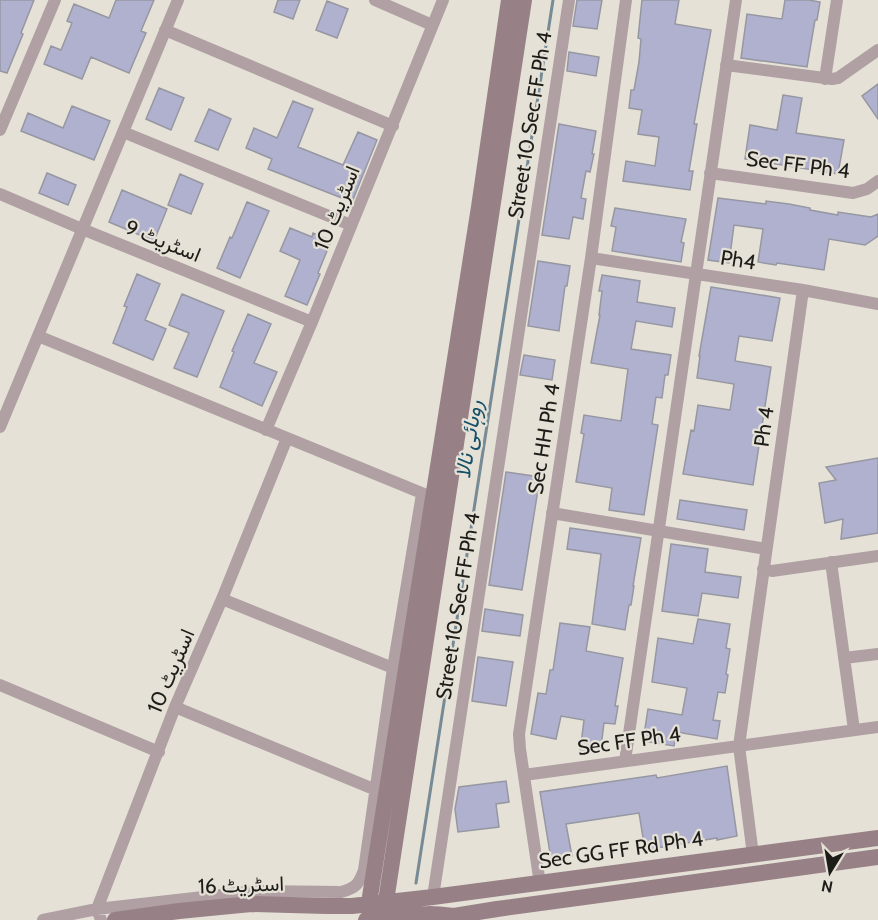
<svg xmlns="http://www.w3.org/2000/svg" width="878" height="920" viewBox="0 0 878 920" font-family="Cabin,Vazirmatn,sans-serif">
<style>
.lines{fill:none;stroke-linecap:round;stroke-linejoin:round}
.stream{stroke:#768b95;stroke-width:3}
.building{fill:#afb1ce;stroke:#9697a2;stroke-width:1.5}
.street{stroke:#b0a0a4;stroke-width:12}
.secondary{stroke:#978187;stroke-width:16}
.labels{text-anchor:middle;stroke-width:4.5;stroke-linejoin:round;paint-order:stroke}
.street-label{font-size:21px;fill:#1d1c18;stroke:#e5e1d6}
.water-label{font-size:22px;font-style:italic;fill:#175069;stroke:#e5e1d6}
</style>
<rect width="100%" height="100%" fill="#e5e1d6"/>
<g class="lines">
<!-- stream -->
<path class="stream" d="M 416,883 L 553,0"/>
</g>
<!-- building -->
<path class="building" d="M 0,0 L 34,0 L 21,33 L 23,34 L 7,73 L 0,71 Z
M 116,0 L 154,0 L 141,31 L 146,33 L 129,73 L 91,57 L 82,79 L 44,64 L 51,46 L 61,50 L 72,23 L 67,21 L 74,4 L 109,18 Z
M 278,0 L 300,0 L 293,19 L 274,12 Z
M 577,0 L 602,0 L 597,29 L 573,26 Z
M 642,0 L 679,0 L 675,24 L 711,30 L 694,124 L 697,124 L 689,171 L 693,171 L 690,190 L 623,181 L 626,161 L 655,166 L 659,137 L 638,134 L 642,110 L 629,108 L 631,90 L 634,90 L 639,62 L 641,39 L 638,38 Z
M 785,0 L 809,0 L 820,2 L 817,20 L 815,20 L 807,67 L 741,58 L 747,14 L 782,19 Z
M 327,1 L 348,9 L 337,38 L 316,30 Z
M 569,52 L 599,57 L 596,76 L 567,71 Z
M 878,84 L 878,119 L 862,96 Z
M 159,88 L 184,98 L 171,130 L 146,119 Z
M 783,95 L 802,98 L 796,133 L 844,140 L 838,174 L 745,159 L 750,125 L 777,130 Z
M 293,101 L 313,109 L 298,147 L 343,165 L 358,132 L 377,140 L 352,202 L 268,169 L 272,159 L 246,148 L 254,128 L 277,138 Z
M 72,106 L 110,121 L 94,160 L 21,131 L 28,113 L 63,128 Z
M 209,109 L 231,119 L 218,150 L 195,141 Z
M 559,124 L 596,131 L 592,154 L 594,154 L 590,172 L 586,171 L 581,198 L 586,199 L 583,219 L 573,217 L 569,239 L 542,235 Z
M 47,173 L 76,185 L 68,205 L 39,193 Z
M 180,174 L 203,184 L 191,214 L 168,205 Z
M 122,190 L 167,209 L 154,241 L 109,222 Z
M 718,198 L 766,204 L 766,201 L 789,204 L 810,208 L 810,210 L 838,215 L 838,212 L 871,217 L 878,214 L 878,236 L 865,245 L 829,239 L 824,270 L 777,263 L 776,265 L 758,262 L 763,229 L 734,225 L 729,263 L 708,260 Z
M 247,202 L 269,211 L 240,278 L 217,268 L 230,237 L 232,238 Z
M 615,208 L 686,219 L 681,242 L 684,243 L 681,262 L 612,251 L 616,227 L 611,226 Z
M 290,228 L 312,237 L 313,233 L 331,241 L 318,273 L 320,274 L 307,305 L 285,296 L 300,260 L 280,251 Z
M 538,261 L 570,266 L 567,286 L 565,286 L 559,331 L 528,326 Z
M 137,274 L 160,284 L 145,320 L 166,329 L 153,360 L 113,343 L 127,307 L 124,306 Z
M 602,275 L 640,281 L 637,302 L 675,308 L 672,327 L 636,321 L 631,349 L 671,355 L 668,375 L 665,375 L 662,398 L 656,397 L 652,424 L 658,425 L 644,515 L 609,510 L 612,488 L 576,482 L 584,434 L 581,433 L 584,415 L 621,421 L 628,369 L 591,363 L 600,315 L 599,315 L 602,291 L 599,291 Z
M 711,287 L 780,298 L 772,341 L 739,336 L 735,361 L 771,367 L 753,485 L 683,474 L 691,430 L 694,431 L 698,405 L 730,410 L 734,384 L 697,378 L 700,356 L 699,356 Z
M 182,294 L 224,311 L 197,377 L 174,368 L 189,333 L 169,325 Z
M 248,314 L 271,324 L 254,363 L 277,372 L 262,406 L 220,387 L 234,352 L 232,351 Z
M 524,355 L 555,360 L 552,380 L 520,375 Z
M 878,458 L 878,533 L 841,539 L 843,519 L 825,523 L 819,483 L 836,480 L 826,467 Z
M 506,472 L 540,477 L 522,590 L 489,585 Z
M 680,500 L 747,510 L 744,530 L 677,519 Z
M 570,528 L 641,538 L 633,586 L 634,586 L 631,605 L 629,605 L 625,630 L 592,624 L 601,554 L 567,549 Z
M 671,544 L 708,549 L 705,572 L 741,577 L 738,598 L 702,593 L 698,616 L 662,611 Z
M 485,609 L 523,615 L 520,636 L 482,631 Z
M 698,619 L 730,624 L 726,648 L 730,649 L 726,674 L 728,675 L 725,693 L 718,692 L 713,720 L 720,721 L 717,739 L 677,732 L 674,746 L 643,741 L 648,709 L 682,715 L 687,688 L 652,682 L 658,638 L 693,644 Z
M 560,623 L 590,627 L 586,651 L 623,658 L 615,706 L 618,706 L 615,724 L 604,723 L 601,747 L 592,752 L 580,752 L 584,720 L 561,716 L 556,739 L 531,734 L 538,693 L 546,694 L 550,670 L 553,670 Z
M 478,657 L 513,662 L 506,706 L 472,701 Z
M 727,766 L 737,836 L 717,840 L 717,838 L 645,850 L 639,813 L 566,824 L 572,856 L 551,859 L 540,792 L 656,775 L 657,778 Z
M 506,781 L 509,802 L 496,804 L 499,827 L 458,832 L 455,809 L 459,787 Z"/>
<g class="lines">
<!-- street -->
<path class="street" d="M 375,0 L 432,25
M 165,30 L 393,126
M 726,65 L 832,79 L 838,78 L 878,50
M 825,79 L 837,0
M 0,130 L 55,0
M 123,132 L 351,225
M 710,173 L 853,193 L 867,189 L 878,181
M 0,194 L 82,229 L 312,322
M 591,258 L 803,290 L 878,304
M 38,336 L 429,496
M 0,427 L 178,0
M 266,430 L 312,322 L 443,0
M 552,513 L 766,549
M 831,562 L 854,730
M 763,569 L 772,571 L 878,556
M 222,599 L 393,668
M 844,658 L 878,654
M 0,685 L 159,752
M 175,707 L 376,790
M 625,761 L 736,0
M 524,775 L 878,727
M 753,855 L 739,746 L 803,290
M 540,884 L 520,749 L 519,734 L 591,258 L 626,0
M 433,897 L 569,0
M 43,920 L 97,909 L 256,891 L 341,892 C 356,888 359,884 364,870 L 393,668 L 422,494
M 101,920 L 97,909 L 175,707 L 222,599 L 287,438"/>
<!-- secondary -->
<path class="secondary" d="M 454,916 C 446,915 438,914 430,914 C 410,915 379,920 369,903 L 479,207 L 509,0
M 445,919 L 454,916 L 497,909 L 878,857
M 115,920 L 179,911 L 251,904 L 326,906 L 352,906 L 433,897 L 878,838
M 366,920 L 381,910 L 386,901 L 524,0"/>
</g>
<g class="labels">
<!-- street labels -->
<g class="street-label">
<text transform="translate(530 125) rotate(-81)" y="7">Street 10 Sec FF Ph 4</text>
<text transform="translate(798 165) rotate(7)" y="7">Sec FF Ph 4</text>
<text transform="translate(337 208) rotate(-68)" y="7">اسٹریٹ 10</text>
<text transform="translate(163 241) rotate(22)" y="7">اسٹریٹ 9</text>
<text transform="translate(738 260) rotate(9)" y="7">Ph4</text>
<text transform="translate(764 427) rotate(-82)" y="7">Ph 4</text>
<text transform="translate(544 439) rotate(-81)" y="7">Sec HH Ph 4</text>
<text transform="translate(458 606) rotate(-81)" y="7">Street 10 Sec FF Ph 4</text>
<text transform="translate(171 671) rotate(-67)" y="7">اسٹریٹ 10</text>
<text transform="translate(629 741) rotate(-8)" y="7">Sec FF Ph 4</text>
<text transform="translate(621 850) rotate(-8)" y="7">Sec GG FF Rd Ph 4</text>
<text transform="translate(241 885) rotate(-2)" y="7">اسٹریٹ 16</text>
</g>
<!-- water labels -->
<g class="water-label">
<text transform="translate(468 439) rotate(-81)" y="8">روہائی نالا</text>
</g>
</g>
<!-- north arrow -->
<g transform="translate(830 872) rotate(191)" stroke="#e5e1d6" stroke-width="4.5" paint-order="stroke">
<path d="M0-4.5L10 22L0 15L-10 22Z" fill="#1d1c18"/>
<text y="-9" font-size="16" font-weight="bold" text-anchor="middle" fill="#1d1c18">N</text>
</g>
</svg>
